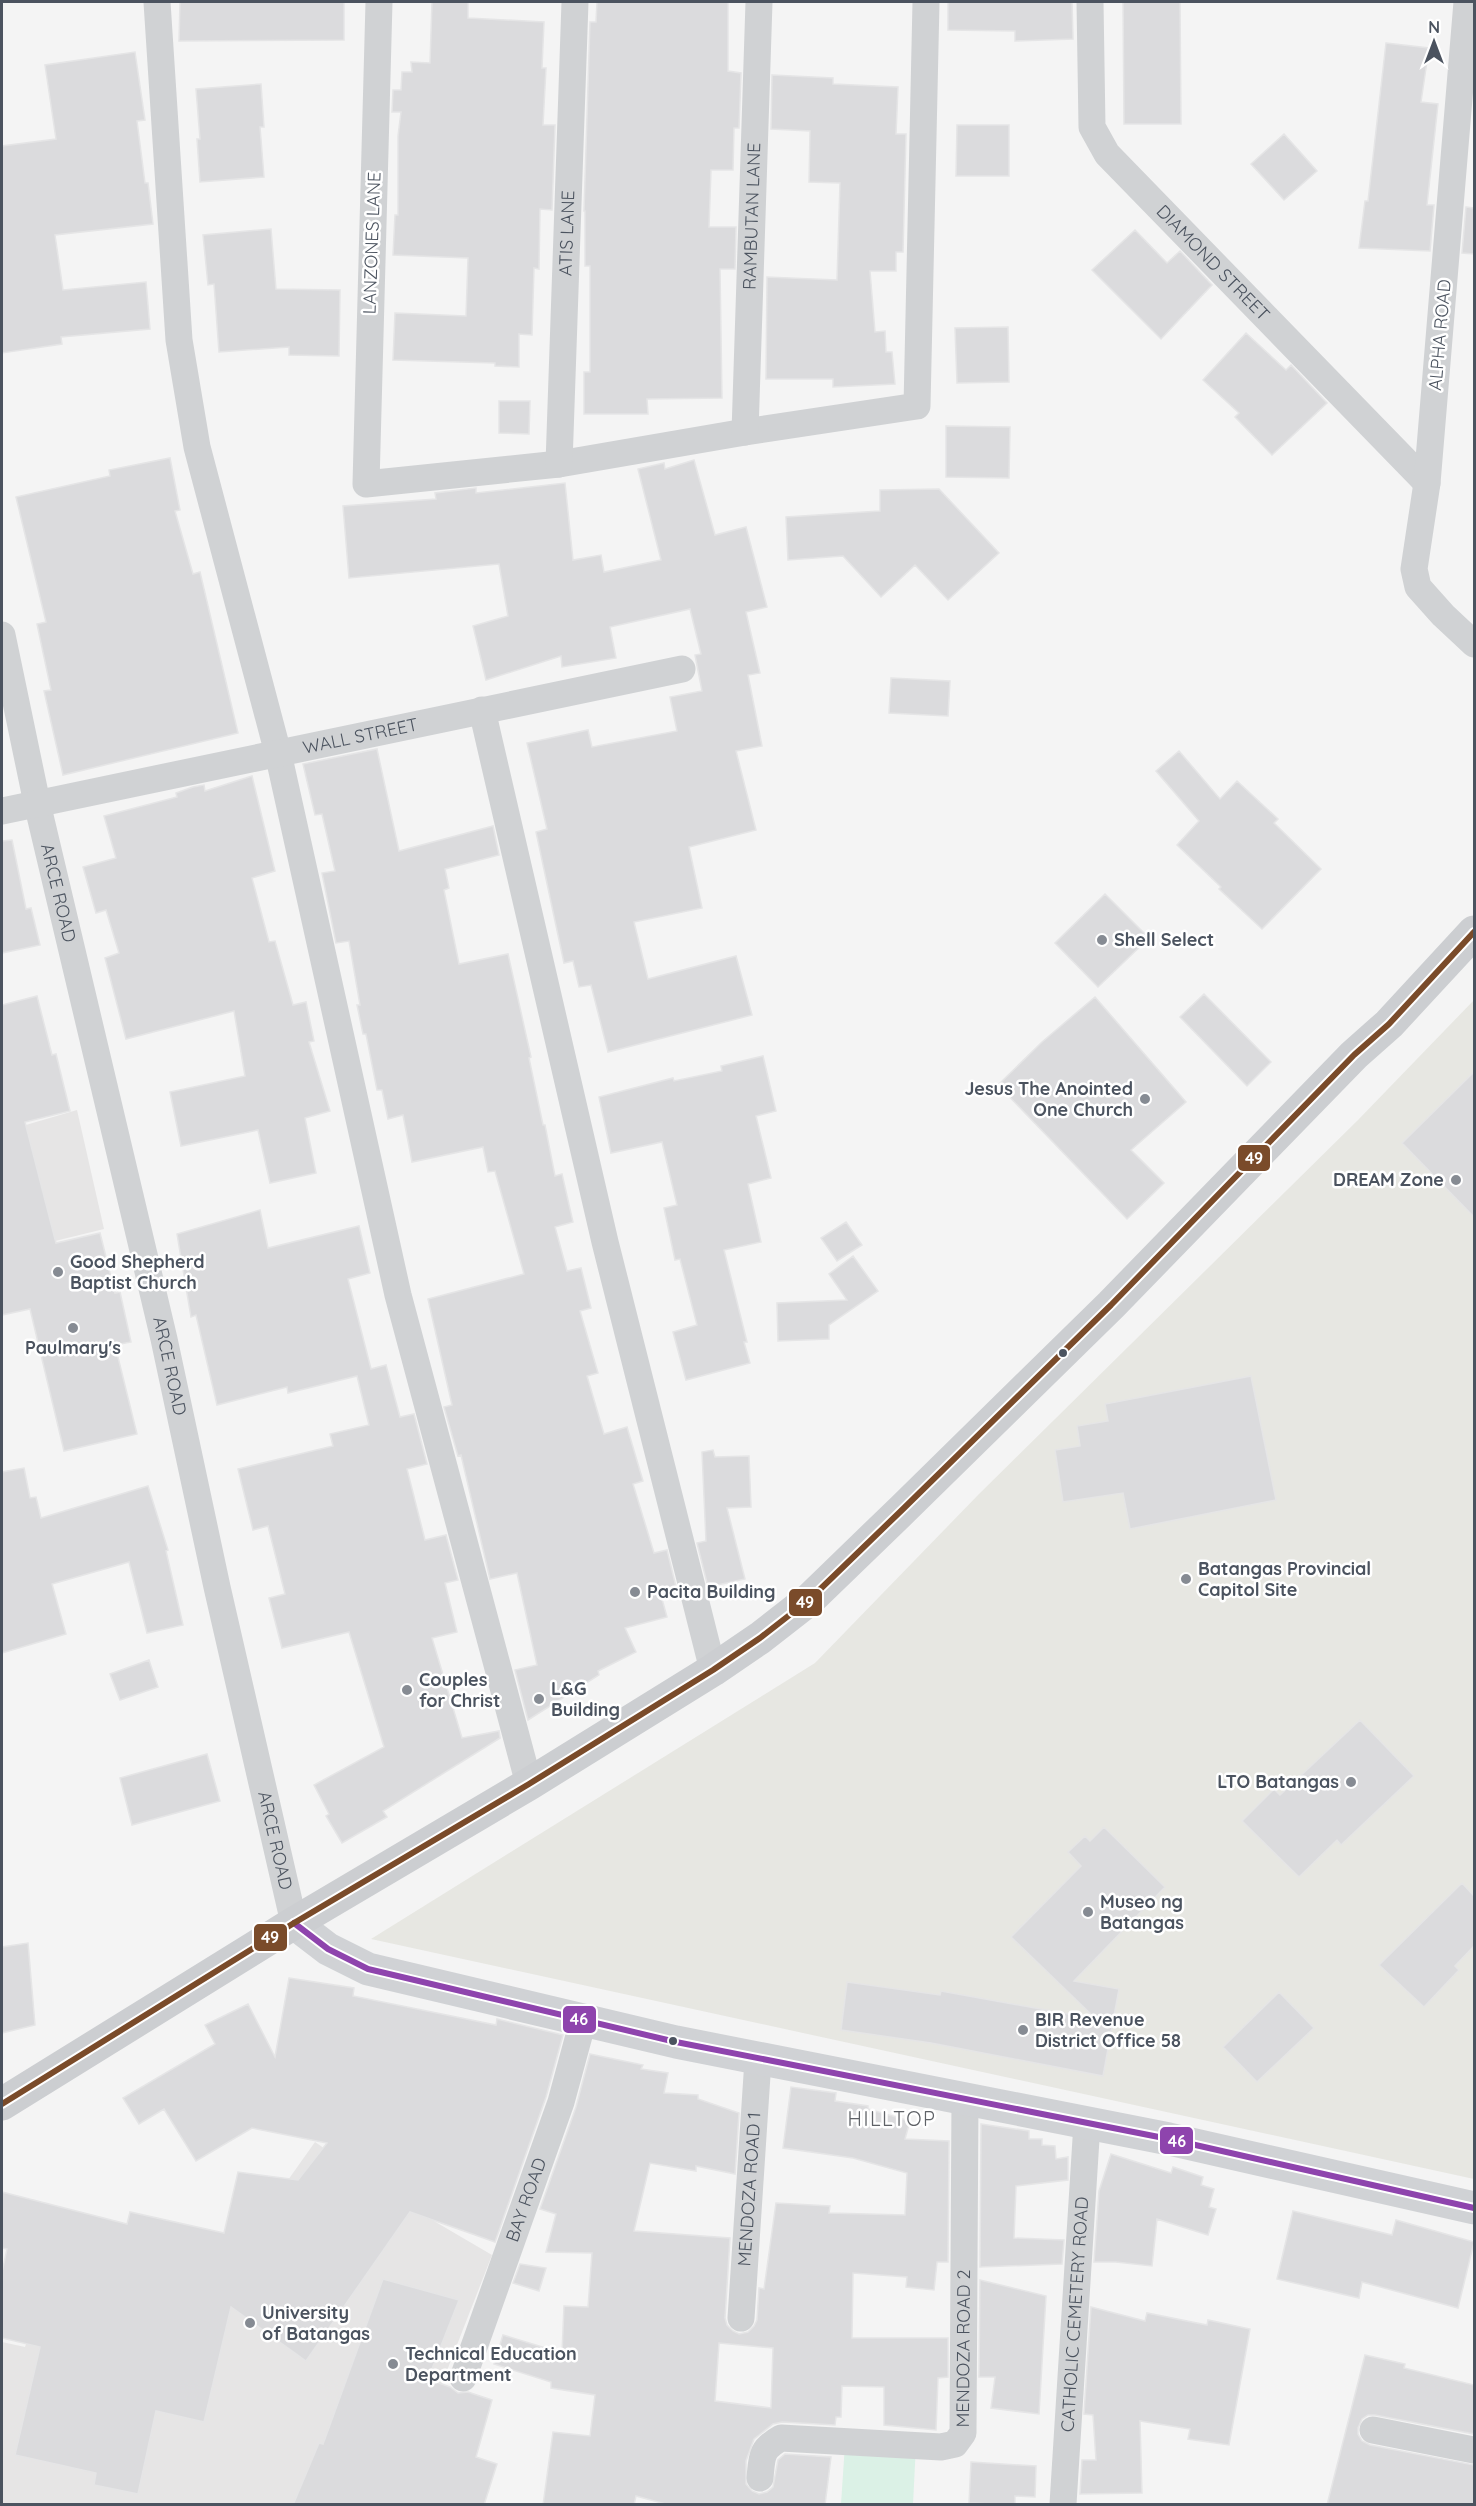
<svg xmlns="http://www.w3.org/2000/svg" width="1476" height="2506" viewBox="0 0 1476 2506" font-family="Quicksand,sans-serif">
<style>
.commercial{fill:#e7e7e2}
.education{fill:#e6e5e5}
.green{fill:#dbf1e6}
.building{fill:#dbdbdd;stroke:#e5e5e6;stroke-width:1.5;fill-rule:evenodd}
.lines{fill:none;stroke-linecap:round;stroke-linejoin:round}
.street{stroke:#d0d2d4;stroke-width:27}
.secondary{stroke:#d0d2d5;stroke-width:33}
.primary{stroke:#ccced1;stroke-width:33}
.bus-1-casing{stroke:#fff;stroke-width:10}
.bus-2-casing{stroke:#fff;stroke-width:10}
.bus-1{stroke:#8e44ad;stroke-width:6}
.bus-2{stroke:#7a4b2a;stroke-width:6}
.poi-dot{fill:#868b93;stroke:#fff;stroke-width:2}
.bus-dot{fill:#4b535f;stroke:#fff;stroke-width:2}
.labels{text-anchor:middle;stroke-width:5;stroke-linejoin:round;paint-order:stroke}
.street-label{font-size:18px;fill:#4b535f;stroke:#fff}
.poi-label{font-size:18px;font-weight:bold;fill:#4b535f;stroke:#fff;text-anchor:start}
.neighbourhood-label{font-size:20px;letter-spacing:1.5px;fill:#5f6267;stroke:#fff}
.line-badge{stroke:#fff;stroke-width:2}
.badge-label{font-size:16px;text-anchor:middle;font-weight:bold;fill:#fff}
</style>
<rect width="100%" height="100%" fill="#f4f4f4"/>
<!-- commercial -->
<path class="commercial" d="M 1474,1000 L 1474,2179 L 371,1939 L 815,1663 L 979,1494 L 1358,1120 Z"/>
<!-- education -->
<path class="education" d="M 77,1110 L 104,1229 L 2,1254 L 2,1132 Z
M 315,2142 L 410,2207 L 492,2255 L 395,2504 L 2,2504 L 2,2342 L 25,2347 L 49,2280 L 200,2304 Z"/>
<!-- green -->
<path class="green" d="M 845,2444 L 916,2445 L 913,2504 L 841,2504 Z"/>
<!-- building -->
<path class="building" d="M 180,2 L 344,2 L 344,40 L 179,41 Z
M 432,2 L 468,2 L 468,18 L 544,22 L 542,68 L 546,68 L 543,125 L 555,125 L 552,210 L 540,209 L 539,269 L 534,268 L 532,335 L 519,334 L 519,367 L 495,366 L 495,363 L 393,360 L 395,313 L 466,316 L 468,258 L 393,255 L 395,215 L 398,215 L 398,136 L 401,112 L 392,112 L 393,90 L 401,90 L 402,72 L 412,72 L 411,62 L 430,63 Z
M 597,2 L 728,2 L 728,71 L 741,73 L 739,128 L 734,128 L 733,170 L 711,170 L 709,227 L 736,227 L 735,269 L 720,269 L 722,398 L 647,399 L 648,414 L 584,414 L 584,372 L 590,372 L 590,266 L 585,266 L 585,211 L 584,211 L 590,22 L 596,22 Z
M 948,2 L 1072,2 L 1073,39 L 1015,41 L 1015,31 L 948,30 Z
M 1123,2 L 1180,2 L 1181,124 L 1124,124 Z
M 1386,43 L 1429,48 L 1421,102 L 1438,104 L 1427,205 L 1434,205 L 1430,251 L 1359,248 L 1365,201 L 1368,201 Z
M 135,52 L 145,120 L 137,121 L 145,183 L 148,183 L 153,224 L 55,235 L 63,290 L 146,282 L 150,329 L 61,337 L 62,344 L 2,353 L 2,146 L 56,139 L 45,65 Z
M 772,75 L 833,78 L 833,84 L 898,87 L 896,134 L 906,134 L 903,252 L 896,252 L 896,271 L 870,271 L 875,332 L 885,331 L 886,352 L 892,352 L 895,384 L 833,387 L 833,379 L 766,379 L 767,277 L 837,280 L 840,183 L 809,182 L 810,131 L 771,129 Z
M 261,84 L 264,127 L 260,127 L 264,177 L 200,182 L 197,139 L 200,139 L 196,89 Z
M 957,125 L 1009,125 L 1009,176 L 956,176 Z
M 1284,134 L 1317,171 L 1284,200 L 1251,164 Z
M 1466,207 L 1474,208 L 1474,254 L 1462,253 Z
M 271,229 L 276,289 L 340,290 L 339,356 L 289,355 L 289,347 L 219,352 L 214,284 L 208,285 L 203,235 Z
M 1135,230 L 1167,263 L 1180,251 L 1212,285 L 1161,339 L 1092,270 Z
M 1008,327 L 1009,382 L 957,383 L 955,328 Z
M 1246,333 L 1286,370 L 1291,365 L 1327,403 L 1272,455 L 1235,417 L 1239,413 L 1203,380 Z
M 499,401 L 530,401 L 529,434 L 499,433 Z
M 946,426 L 1010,427 L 1009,478 L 946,477 Z
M 170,458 L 180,510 L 175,511 L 193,574 L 200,572 L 238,733 L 63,775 L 44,691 L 51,690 L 37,624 L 46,622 L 16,497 L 110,476 L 109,470 Z
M 694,460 L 715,535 L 746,527 L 767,607 L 746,612 L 760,673 L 748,675 L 762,746 L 736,751 L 756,830 L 689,847 L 702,908 L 634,922 L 648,979 L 736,956 L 752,1015 L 608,1052 L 591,985 L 579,987 L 573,961 L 564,963 L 536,832 L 547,829 L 527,743 L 588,730 L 592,747 L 677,731 L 670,697 L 702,691 L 695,655 L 701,654 L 690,609 L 610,627 L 616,658 L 562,667 L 561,656 L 486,680 L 473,626 L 508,616 L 499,564 L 349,578 L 343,506 L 436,499 L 435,493 L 476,488 L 476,493 L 565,483 L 573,560 L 601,555 L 604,572 L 661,560 L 638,469 L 664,463 L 665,469 Z
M 939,489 L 999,553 L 948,600 L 915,565 L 881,597 L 843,556 L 788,560 L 786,517 L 880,511 L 880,490 Z
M 891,678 L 950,681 L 948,716 L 889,713 Z
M 377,749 L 399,851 L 493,826 L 499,855 L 445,869 L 449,888 L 444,890 L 459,964 L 508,954 L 531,1057 L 529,1058 L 543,1125 L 545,1125 L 555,1176 L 562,1174 L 573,1222 L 555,1227 L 567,1271 L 581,1268 L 591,1308 L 580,1311 L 598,1373 L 587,1376 L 604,1434 L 627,1427 L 643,1481 L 633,1484 L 654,1553 L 667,1550 L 678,1595 L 662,1599 L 667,1617 L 625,1628 L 636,1652 L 598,1671 L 599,1675 L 528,1720 L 515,1670 L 537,1665 L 517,1573 L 490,1579 L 461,1455 L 458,1456 L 444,1407 L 452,1405 L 428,1299 L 524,1274 L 495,1171 L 488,1172 L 483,1147 L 412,1162 L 403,1115 L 388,1119 L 382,1090 L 377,1090 L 366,1034 L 363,1034 L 357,1005 L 360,1005 L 349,941 L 336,943 L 322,873 L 335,871 L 322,814 L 315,815 L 303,764 Z
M 1179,751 L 1220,799 L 1237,781 L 1278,819 L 1274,823 L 1321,869 L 1262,929 L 1219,889 L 1221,887 L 1177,845 L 1199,821 L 1156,771 Z
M 252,776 L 275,871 L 252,878 L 269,942 L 275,941 L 293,1005 L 306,1002 L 314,1041 L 309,1042 L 330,1111 L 305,1118 L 316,1173 L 270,1183 L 258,1130 L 181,1146 L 170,1092 L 245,1076 L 234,1011 L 126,1039 L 105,958 L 119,953 L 106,910 L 96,913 L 83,867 L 116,858 L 104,816 L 177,797 L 176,793 L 193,787 L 204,785 L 205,791 Z
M 12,840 L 26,909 L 31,908 L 40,945 L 2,953 L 2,841 Z
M 1105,894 L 1149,938 L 1098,987 L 1055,943 Z
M 1204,994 L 1271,1062 L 1247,1086 L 1180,1017 Z
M 37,996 L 52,1055 L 56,1054 L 70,1111 L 25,1122 L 56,1243 L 100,1233 L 115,1293 L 120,1292 L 131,1342 L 115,1345 L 137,1434 L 64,1451 L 30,1309 L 2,1315 L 2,1005 Z
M 1095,997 L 1186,1102 L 1131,1150 L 1164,1183 L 1127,1219 L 998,1085 L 1042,1042 Z
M 763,1056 L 776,1111 L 756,1116 L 771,1178 L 748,1184 L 761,1242 L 724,1250 L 747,1342 L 744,1342 L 750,1363 L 686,1380 L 673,1332 L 697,1325 L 680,1259 L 675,1260 L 664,1208 L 677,1205 L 662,1142 L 611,1153 L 599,1097 L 673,1078 L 674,1081 L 722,1071 L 721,1066 Z
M 1474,1072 L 1474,1217 L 1402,1143 Z
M 260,1210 L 268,1248 L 359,1226 L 370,1273 L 348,1279 L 371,1369 L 386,1365 L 400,1417 L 414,1414 L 427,1464 L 407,1469 L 425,1540 L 446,1535 L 458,1580 L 445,1583 L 457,1632 L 432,1638 L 462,1738 L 499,1731 L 500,1738 L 383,1811 L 387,1817 L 342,1843 L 326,1816 L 329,1814 L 314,1785 L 384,1747 L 349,1632 L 282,1648 L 269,1598 L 285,1594 L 268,1526 L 253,1530 L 238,1469 L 333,1446 L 330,1434 L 369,1425 L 357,1376 L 288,1393 L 287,1387 L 217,1405 L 196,1315 L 191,1317 L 177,1234 Z
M 846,1222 L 862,1245 L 837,1261 L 821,1238 Z
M 853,1256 L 878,1291 L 829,1325 L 829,1339 L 778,1341 L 777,1303 L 847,1300 L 829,1274 Z
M 1251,1376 L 1276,1500 L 1130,1529 L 1123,1493 L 1063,1502 L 1055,1450 L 1080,1446 L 1077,1426 L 1108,1421 L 1105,1404 Z
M 713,1450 L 715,1457 L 749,1456 L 751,1507 L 727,1508 L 745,1579 L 708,1587 L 697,1543 L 706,1541 L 702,1452 Z
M 24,1468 L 30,1498 L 36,1497 L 41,1518 L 148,1486 L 168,1550 L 166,1551 L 183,1625 L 147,1633 L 129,1562 L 52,1584 L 66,1634 L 2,1653 L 2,1472 Z
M 149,1660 L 158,1687 L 120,1700 L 110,1674 Z
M 1360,1720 L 1414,1776 L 1341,1845 L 1337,1840 L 1299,1877 L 1242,1821 L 1274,1789 L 1280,1795 Z
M 207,1754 L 220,1801 L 132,1825 L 120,1778 Z
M 1104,1827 L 1165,1887 L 1074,1981 L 1119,1989 L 1103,2076 L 931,2043 L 841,2030 L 847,1982 L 940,1995 L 941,1991 L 1096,2019 L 1011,1937 L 1081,1866 L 1068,1852 L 1085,1836 L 1090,1841 Z
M 1462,1883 L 1474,1896 L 1474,1946 L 1455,1966 L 1459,1970 L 1424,2007 L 1379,1965 Z
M 28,1943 L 35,2025 L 2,2033 L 2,1947 Z
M 289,1978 L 354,1988 L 353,1996 L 496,2025 L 497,2019 L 563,2035 L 546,2097 L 495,2242 L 410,2212 L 306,2361 L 231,2307 L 204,2422 L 156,2411 L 138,2494 L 94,2485 L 96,2473 L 15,2455 L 40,2347 L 2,2338 L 2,2272 L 7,2249 L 2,2248 L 2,2192 L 127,2224 L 130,2212 L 224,2233 L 238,2172 L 298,2180 L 327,2143 L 252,2128 L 196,2161 L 164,2109 L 139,2124 L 123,2098 L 215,2044 L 205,2025 L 248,2004 L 275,2057 Z
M 1279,1992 L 1314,2028 L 1257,2082 L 1223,2047 Z
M 590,2054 L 643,2065 L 641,2069 L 668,2073 L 664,2093 L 698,2095 L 698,2099 L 739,2113 L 735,2174 L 696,2166 L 696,2171 L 650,2163 L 634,2231 L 730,2238 L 725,2318 L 727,2325 L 733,2331 L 739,2334 L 748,2332 L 754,2326 L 757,2320 L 759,2288 L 764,2289 L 776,2203 L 830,2206 L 829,2213 L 905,2215 L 907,2173 L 853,2158 L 783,2148 L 791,2087 L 836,2093 L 835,2101 L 868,2106 L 868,2109 L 910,2121 L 905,2139 L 949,2141 L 948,2262 L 937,2262 L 934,2290 L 906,2287 L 907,2277 L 853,2273 L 852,2338 L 948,2338 L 948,2377 L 938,2378 L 936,2430 L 884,2425 L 884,2387 L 842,2386 L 841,2417 L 836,2417 L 835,2425 L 782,2422 L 773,2424 L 754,2439 L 746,2461 L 746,2484 L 752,2491 L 759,2494 L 767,2492 L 773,2487 L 778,2460 L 785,2454 L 831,2457 L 825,2505 L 669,2505 L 636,2496 L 634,2505 L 543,2505 L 553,2432 L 590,2436 L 595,2395 L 551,2388 L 551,2382 L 494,2364 L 503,2335 L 562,2353 L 564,2306 L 588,2307 L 592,2253 L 546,2252 L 556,2214 L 540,2209 L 576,2107 ZM 719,2343 L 773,2348 L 771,2408 L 715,2401 Z
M 981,2124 L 1029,2131 L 1029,2139 L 1042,2139 L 1042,2145 L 1055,2146 L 1056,2159 L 1068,2157 L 1068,2180 L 1016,2186 L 1014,2238 L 1064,2240 L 1062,2264 L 980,2267 Z
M 1111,2154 L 1171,2173 L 1173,2167 L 1203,2177 L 1201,2185 L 1214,2189 L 1209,2207 L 1216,2209 L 1208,2235 L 1157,2219 L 1152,2266 L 1116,2262 L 1094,2262 L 1099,2191 Z
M 1293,2211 L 1392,2235 L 1396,2220 L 1474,2242 L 1458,2308 L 1362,2282 L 1359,2298 L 1277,2279 Z
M 520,2264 L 546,2268 L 539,2291 L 513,2283 Z
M 383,2279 L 459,2300 L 428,2379 L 450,2387 L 458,2393 L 468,2392 L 492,2400 L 476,2457 L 497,2464 L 484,2505 L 293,2505 L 319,2443 L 323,2444 Z
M 980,2280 L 1046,2296 L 1039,2414 L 991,2408 L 995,2377 L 979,2377 Z
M 1091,2307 L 1145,2321 L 1147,2313 L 1207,2325 L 1208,2320 L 1250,2329 L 1229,2445 L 1188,2439 L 1190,2429 L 1140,2421 L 1142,2493 L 1080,2494 L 1082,2460 L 1096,2460 L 1093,2415 L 1084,2414 Z
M 1365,2355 L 1405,2364 L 1404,2368 L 1474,2385 L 1474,2434 L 1375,2415 L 1368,2415 L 1362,2419 L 1358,2428 L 1358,2434 L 1362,2441 L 1370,2445 L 1474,2465 L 1474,2505 L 1327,2505 Z
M 971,2462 L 1036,2466 L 1035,2497 L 1015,2496 L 1015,2505 L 969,2503 Z"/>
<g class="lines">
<!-- street -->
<g class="street">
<path d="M 157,2 L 179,340 L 197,447 L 278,753 L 398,1295 L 529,1784"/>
<path d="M 379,2 L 366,484 L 559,464 L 745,432 L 917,406 L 926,2"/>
<path id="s1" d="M 1090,2 L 1092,127 L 1107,154 L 1427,483"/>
<path d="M 1467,2 L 1427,483 L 1414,569 L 1418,587 L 1443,615 L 1474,644"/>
<path id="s2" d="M 745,432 L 759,2"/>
<path id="s3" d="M 559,464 L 575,2"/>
<path id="s4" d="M 2,635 L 37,803 L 164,1339 L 217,1587 L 294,1923"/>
<path d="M 482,710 L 605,1242 L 713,1670"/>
<path id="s5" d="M 2,811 L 682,669"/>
<path id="s6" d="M 741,2318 L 758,2060"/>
<path id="s7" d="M 463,2378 L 561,2102 L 583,2021"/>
<path d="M 1373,2430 L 1474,2450"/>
<path id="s8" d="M 760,2478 C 762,2456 761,2449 781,2438 L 941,2447 L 955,2444 L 963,2433 L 965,2098"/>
<path id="s9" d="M 1063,2504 L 1087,2123"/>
</g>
<!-- secondary -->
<path class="secondary" d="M 294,1923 L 328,1949 L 368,1969 L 676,2042 L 1169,2139 L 1474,2208"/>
<!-- primary -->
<path class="primary" d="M 2,2104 L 294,1923 L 529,1784 L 713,1670 L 760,1638 L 810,1599 L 903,1509 L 1111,1305 L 1354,1055 L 1389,1024 L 1474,932"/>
<defs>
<path id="bus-1" d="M 294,1923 L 328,1949 L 368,1969 L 676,2042 L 1169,2139 L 1474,2208"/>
<path id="bus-2" d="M 2,2104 L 294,1923 L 529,1784 L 713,1670 L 760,1638 L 810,1599 L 903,1509 L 1111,1305 L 1354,1055 L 1389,1024 L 1474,932"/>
</defs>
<!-- bus-1 casing -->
<use href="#bus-1" class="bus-1-casing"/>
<!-- bus-2 casing -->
<use href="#bus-2" class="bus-2-casing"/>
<!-- bus-1 -->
<use href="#bus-1" class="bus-1"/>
<!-- bus-2 -->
<use href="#bus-2" class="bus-2"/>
</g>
<!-- markers -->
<g class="poi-dot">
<circle cx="1102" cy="940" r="6"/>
<circle cx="1145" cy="1099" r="6"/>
<circle cx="1456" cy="1180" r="6"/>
<circle cx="58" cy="1272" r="6"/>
<circle cx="73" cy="1328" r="6"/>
<circle cx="1186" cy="1579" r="6"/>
<circle cx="635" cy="1592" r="6"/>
<circle cx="407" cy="1690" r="6"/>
<circle cx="539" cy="1699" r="6"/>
<circle cx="1351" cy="1782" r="6"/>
<circle cx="1088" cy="1912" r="6"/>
<circle cx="1023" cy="2030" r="6"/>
<circle cx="250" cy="2323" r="6"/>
<circle cx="393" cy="2364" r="6"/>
</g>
<g class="bus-dot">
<circle cx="1063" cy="1353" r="5"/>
<circle cx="673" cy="2041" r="5"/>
</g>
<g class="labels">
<!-- street labels -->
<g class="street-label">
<text dy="6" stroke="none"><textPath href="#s2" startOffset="216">RAMBUTAN LANE</textPath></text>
<text dy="6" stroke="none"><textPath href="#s3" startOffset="231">ATIS LANE</textPath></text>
<text transform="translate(372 243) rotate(-88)" y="6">LANZONES LANE</text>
<text dy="6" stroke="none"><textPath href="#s1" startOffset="308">DIAMOND STREET</textPath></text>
<text transform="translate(1440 335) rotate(-85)" y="6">ALPHA ROAD</text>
<text dy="6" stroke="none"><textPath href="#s5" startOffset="366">WALL STREET</textPath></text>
<text dy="6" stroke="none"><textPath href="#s4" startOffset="264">ARCE ROAD</textPath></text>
<text dy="6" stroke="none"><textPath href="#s4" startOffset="750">ARCE ROAD</textPath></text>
<text dy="6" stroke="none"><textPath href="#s4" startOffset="1236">ARCE ROAD</textPath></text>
<text dy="6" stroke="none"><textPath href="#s6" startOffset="129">MENDOZA ROAD 1</textPath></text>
<text dy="6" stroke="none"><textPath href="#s7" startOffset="189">BAY ROAD</textPath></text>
<text dy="6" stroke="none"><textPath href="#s9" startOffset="190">CATHOLIC CEMETERY ROAD</textPath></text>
<text dy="6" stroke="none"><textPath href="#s8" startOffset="321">MENDOZA ROAD 2</textPath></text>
</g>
<!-- poi labels -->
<g class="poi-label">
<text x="1114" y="946">Shell Select</text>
<text x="1133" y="1095" text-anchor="end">Jesus The Anointed<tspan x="1133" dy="21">One Church</tspan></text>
<text x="1444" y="1186" text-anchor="end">DREAM Zone</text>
<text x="70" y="1268">Good Shepherd<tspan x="70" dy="21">Baptist Church</tspan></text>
<text x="73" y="1354" text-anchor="middle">Paulmary's</text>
<text x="1198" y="1575">Batangas Provincial<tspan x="1198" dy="21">Capitol Site</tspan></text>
<text x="647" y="1598">Pacita Building</text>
<text x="419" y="1686">Couples<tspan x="419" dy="21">for Christ</tspan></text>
<text x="551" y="1695">L&amp;G<tspan x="551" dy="21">Building</tspan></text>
<text x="1339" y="1788" text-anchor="end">LTO Batangas</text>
<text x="1100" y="1908">Museo ng<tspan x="1100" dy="21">Batangas</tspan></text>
<text x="1035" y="2026">BIR Revenue<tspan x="1035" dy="21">District Office 58</tspan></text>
<text x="262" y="2319">University<tspan x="262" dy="21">of Batangas</tspan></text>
<text x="405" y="2360">Technical Education<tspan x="405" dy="21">Department</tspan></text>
</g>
<!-- neighbourhood labels -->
<g class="neighbourhood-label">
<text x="892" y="2126">HILLTOP</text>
</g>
</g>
<g class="line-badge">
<rect x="1237" y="1144" width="34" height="28" rx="6" fill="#7a4b2a"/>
<rect x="788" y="1588" width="35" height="29" rx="6" fill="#7a4b2a"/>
<rect x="253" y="1923" width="35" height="29" rx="6" fill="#7a4b2a"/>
<rect x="562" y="2005" width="35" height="29" rx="6" fill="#8e44ad"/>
<rect x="1159" y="2126" width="35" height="29" rx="6" fill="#8e44ad"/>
</g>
<g class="badge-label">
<text x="1254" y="1164">49</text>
<text x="805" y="1608">49</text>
<text x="270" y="1943">49</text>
<text x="579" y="2025">46</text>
<text x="1177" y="2147">46</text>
</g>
<!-- border -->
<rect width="1476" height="2506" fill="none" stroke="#4b535f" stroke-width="6"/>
<!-- north arrow -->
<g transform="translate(1434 42)" stroke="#ffffff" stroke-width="4.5" paint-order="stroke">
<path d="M0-4.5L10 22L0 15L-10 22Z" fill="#4b535f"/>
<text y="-9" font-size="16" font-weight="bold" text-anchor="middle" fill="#4b535f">N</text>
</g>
</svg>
